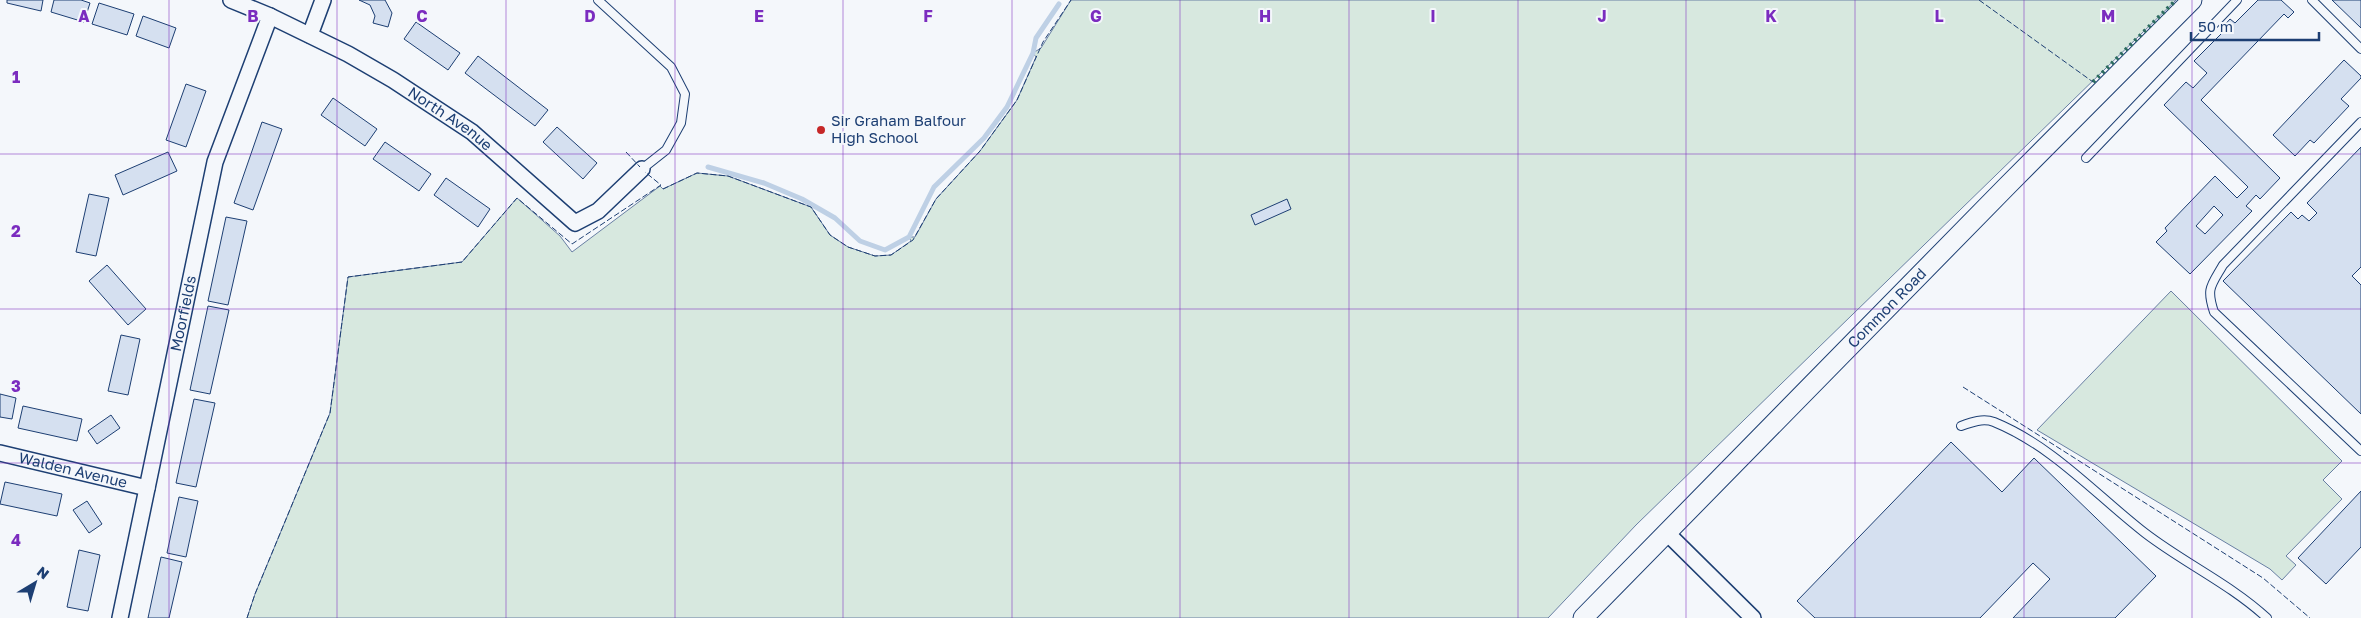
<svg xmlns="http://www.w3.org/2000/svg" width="2361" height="618" viewBox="0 0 2361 618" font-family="'Golos Text',sans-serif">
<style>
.green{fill:#d7e8df;stroke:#687fa3}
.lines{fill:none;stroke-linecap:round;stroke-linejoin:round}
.stream{stroke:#bed0e5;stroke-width:5}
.building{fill:#d5e0f0;stroke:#1d3f73;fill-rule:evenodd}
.service-casing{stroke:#1d3f73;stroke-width:10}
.minor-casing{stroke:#1d3f73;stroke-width:18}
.tertiary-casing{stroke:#1d3f73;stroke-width:21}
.service{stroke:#f4f7fb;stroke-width:8}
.minor{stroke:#f4f7fb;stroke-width:15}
.tertiary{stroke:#f4f7fb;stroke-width:19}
.hedge{stroke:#2c6c60;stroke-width:4;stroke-dasharray:2.5 4;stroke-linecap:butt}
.fence{stroke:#1d3f73;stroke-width:1;stroke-dasharray:6 2.5;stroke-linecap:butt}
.grid{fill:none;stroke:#7b2cbf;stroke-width:1;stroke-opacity:0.55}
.poi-dot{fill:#c62828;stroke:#f4f7fb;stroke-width:2}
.labels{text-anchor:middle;stroke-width:4;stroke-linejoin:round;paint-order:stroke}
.street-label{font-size:15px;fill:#1d3f73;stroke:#f4f7fb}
.poi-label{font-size:15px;fill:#1d3f73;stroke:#f4f7fb;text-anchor:start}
.grid-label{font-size:16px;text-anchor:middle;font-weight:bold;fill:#7b2cbf;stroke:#f4f7fb;stroke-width:4;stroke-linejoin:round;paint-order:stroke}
</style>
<rect width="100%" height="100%" fill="#f4f7fb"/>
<!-- green -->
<path class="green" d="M 1071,0 L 2176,0 L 1636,525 L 1548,618 L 247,618 L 255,594 L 330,413 L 348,277 L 462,262 L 517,198 L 560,236 L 572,252 L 660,186 L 663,189 L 697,173 L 728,176 L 811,207 L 830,235 L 848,247 L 875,256 L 891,255 L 911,241 L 909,237 L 915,237 L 936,199 L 980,151 L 1017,100 L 1036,57 L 1033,53 L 1041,48 Z
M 2171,291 L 2342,461 L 2323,480 L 2342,499 L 2286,556 L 2296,565 L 2282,580 L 2270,569 L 2037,430 Z"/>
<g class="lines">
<!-- stream -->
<path class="stream" d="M 708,167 L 764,183 L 802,199 L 835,218 L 860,241 L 885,250 L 909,237 L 934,187 L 984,138 L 1007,107 L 1033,53 L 1036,38 L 1059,4"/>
</g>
<!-- building -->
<path class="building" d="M 7,0 L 43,0 L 41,11 L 7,3 Z
M 54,0 L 81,0 L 90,3 L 84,22 L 51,12 Z
M 359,0 L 385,0 L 392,13 L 388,27 L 373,23 L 375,16 L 370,5 Z
M 2258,0 L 2281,0 L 2294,12 L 2288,18 L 2284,14 L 2201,100 L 2280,178 L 2260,199 L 2256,195 L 2246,206 L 2252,211 L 2190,274 L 2156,242 L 2167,231 L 2165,228 L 2215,176 L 2237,198 L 2248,187 L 2164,105 L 2186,82 L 2193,88 L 2207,73 L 2194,61 L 2223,32 L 2221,29 L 2230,19 L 2235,23 ZM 2214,206 L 2223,215 L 2205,234 L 2196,226 Z
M 2332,0 L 2361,0 L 2361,28 Z
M 99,3 L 134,14 L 127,35 L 92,24 Z
M 143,16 L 176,28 L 169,48 L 136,36 Z
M 416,22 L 460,53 L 448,70 L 404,39 Z
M 478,56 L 548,110 L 535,126 L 465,73 Z
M 2344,60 L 2361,76 L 2361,78 L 2341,99 L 2349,106 L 2314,143 L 2310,140 L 2295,156 L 2273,135 Z
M 186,84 L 206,91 L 186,147 L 166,140 Z
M 333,98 L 377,129 L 365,146 L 321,115 Z
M 262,122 L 282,129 L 253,210 L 234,203 Z
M 557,127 L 597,163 L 583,179 L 543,142 Z
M 385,142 L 431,174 L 419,191 L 373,159 Z
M 2361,147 L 2361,267 L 2352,276 L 2361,285 L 2361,414 L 2223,281 L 2291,212 L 2298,219 L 2302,215 L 2309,221 L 2317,213 L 2307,203 Z
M 168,152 L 177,171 L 123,195 L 115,175 Z
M 446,178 L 490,209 L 478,227 L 434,195 Z
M 89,194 L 109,198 L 96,256 L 76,252 Z
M 1287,199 L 1291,209 L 1255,225 L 1251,215 Z
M 226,217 L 247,221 L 228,305 L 208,301 Z
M 107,265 L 146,309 L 128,325 L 89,281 Z
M 208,306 L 229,310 L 210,394 L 190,390 Z
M 121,335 L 140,339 L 128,395 L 108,391 Z
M 0,394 L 16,398 L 12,419 L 0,417 Z
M 194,399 L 215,403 L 196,487 L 176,483 Z
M 23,406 L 82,419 L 77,441 L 18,428 Z
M 111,415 L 120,428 L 97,444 L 88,431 Z
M 1951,442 L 2002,492 L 2034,458 L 2156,576 L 2115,618 L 2013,618 L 2050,579 L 2033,563 L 1980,618 L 1815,618 L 1797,601 Z
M 5,482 L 62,494 L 57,516 L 0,504 Z
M 2361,491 L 2361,547 L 2326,584 L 2298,558 Z
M 179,497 L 198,501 L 186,557 L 167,553 Z
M 87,501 L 102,524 L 89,533 L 73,510 Z
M 79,550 L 100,555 L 88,611 L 67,607 Z
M 161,557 L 182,562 L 169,618 L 148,618 Z"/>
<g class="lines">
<defs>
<path id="service" d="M 598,0 L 671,67 L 685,94 L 681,123 L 666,150 L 642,169
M 2312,0 L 2361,49
M 2361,122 L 2223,265 C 2211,286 2206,288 2214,312 L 2361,451
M 2086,158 L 2237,0
M 1961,426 C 1972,422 1983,418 1994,422 C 2053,446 2096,495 2145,533 C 2184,563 2230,584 2267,618"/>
<g id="minor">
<path id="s1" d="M 231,0 L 270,16 L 348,54 L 393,80 L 472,132 L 575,223 L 598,211 L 642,169"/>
<path d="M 310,35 L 323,0"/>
<path id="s2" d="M 0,453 L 147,488"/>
<path d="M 1667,533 L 1753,618"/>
<path id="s3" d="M 120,618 L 215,162 L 270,16"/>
</g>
<g id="tertiary">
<path id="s4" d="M 1583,618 L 2008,185 L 2192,0"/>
</g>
</defs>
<!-- service casing -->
<use href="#service" class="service-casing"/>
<!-- minor casing -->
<use href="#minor" class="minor-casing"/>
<!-- tertiary casing -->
<use href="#tertiary" class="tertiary-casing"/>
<!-- service -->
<use href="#service" class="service"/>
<!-- minor -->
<use href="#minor" class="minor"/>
<!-- tertiary -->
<use href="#tertiary" class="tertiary"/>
<!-- hedge -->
<path class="hedge" d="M 2093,82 L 2176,0"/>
<!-- fence -->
<path class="fence" d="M 1979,0 L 2093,82
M 626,152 L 640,167
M 663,189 L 697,173 L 728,176 L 811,207 L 830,235 L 848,247 L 875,256 L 891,255 L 913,240 L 936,199 L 980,151 L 1017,100 L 1043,42 L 1071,0
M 1963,387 L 2263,578 L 2310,618
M 247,618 L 255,594 L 330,413 L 348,277 L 462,262 L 517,198 L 572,244 L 661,185 L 645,172"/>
</g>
<!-- grid -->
<path class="grid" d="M 169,0 L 169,618M 337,0 L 337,618M 506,0 L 506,618M 675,0 L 675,618M 843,0 L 843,618M 1012,0 L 1012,618M 1180,0 L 1180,618M 1349,0 L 1349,618M 1518,0 L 1518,618M 1686,0 L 1686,618M 1855,0 L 1855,618M 2024,0 L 2024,618M 2192,0 L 2192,618M 0,154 L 2361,154M 0,309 L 2361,309M 0,463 L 2361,463"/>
<!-- markers -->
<circle class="poi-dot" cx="821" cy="130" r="5"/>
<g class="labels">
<!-- street labels -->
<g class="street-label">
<text dy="5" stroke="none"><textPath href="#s1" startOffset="250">North Avenue</textPath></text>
<text dy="5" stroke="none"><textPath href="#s4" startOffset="434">Common Road</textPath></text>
<text dy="5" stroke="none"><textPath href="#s3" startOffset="311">Moorfields</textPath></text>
<text dy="5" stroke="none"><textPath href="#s2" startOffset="75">Walden Avenue</textPath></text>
</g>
<!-- poi labels -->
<g class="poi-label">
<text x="831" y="126">Sir Graham Balfour<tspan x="831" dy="17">High School</tspan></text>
</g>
</g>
<g class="grid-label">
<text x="84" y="22">A</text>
<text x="253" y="22">B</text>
<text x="422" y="22">C</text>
<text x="590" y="22">D</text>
<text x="759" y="22">E</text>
<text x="928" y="22">F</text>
<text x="1096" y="22">G</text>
<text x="1265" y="22">H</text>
<text x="1433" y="22">I</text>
<text x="1602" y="22">J</text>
<text x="1771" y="22">K</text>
<text x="1939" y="22">L</text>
<text x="2108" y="22">M</text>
<text x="16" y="83">1</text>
<text x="16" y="237">2</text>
<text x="16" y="392">3</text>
<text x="16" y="546">4</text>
</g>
<!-- north arrow -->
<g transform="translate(35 583) rotate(38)" stroke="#f4f7fb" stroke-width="4" paint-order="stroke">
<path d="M0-4L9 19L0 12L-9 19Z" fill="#1d3f73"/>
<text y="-8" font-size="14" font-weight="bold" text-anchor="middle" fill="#1d3f73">N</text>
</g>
<!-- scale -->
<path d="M2191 32v8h128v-8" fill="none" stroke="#1d3f73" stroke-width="2.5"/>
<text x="2198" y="32" font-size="15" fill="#1d3f73" stroke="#f4f7fb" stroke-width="4" paint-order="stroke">50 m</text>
</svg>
